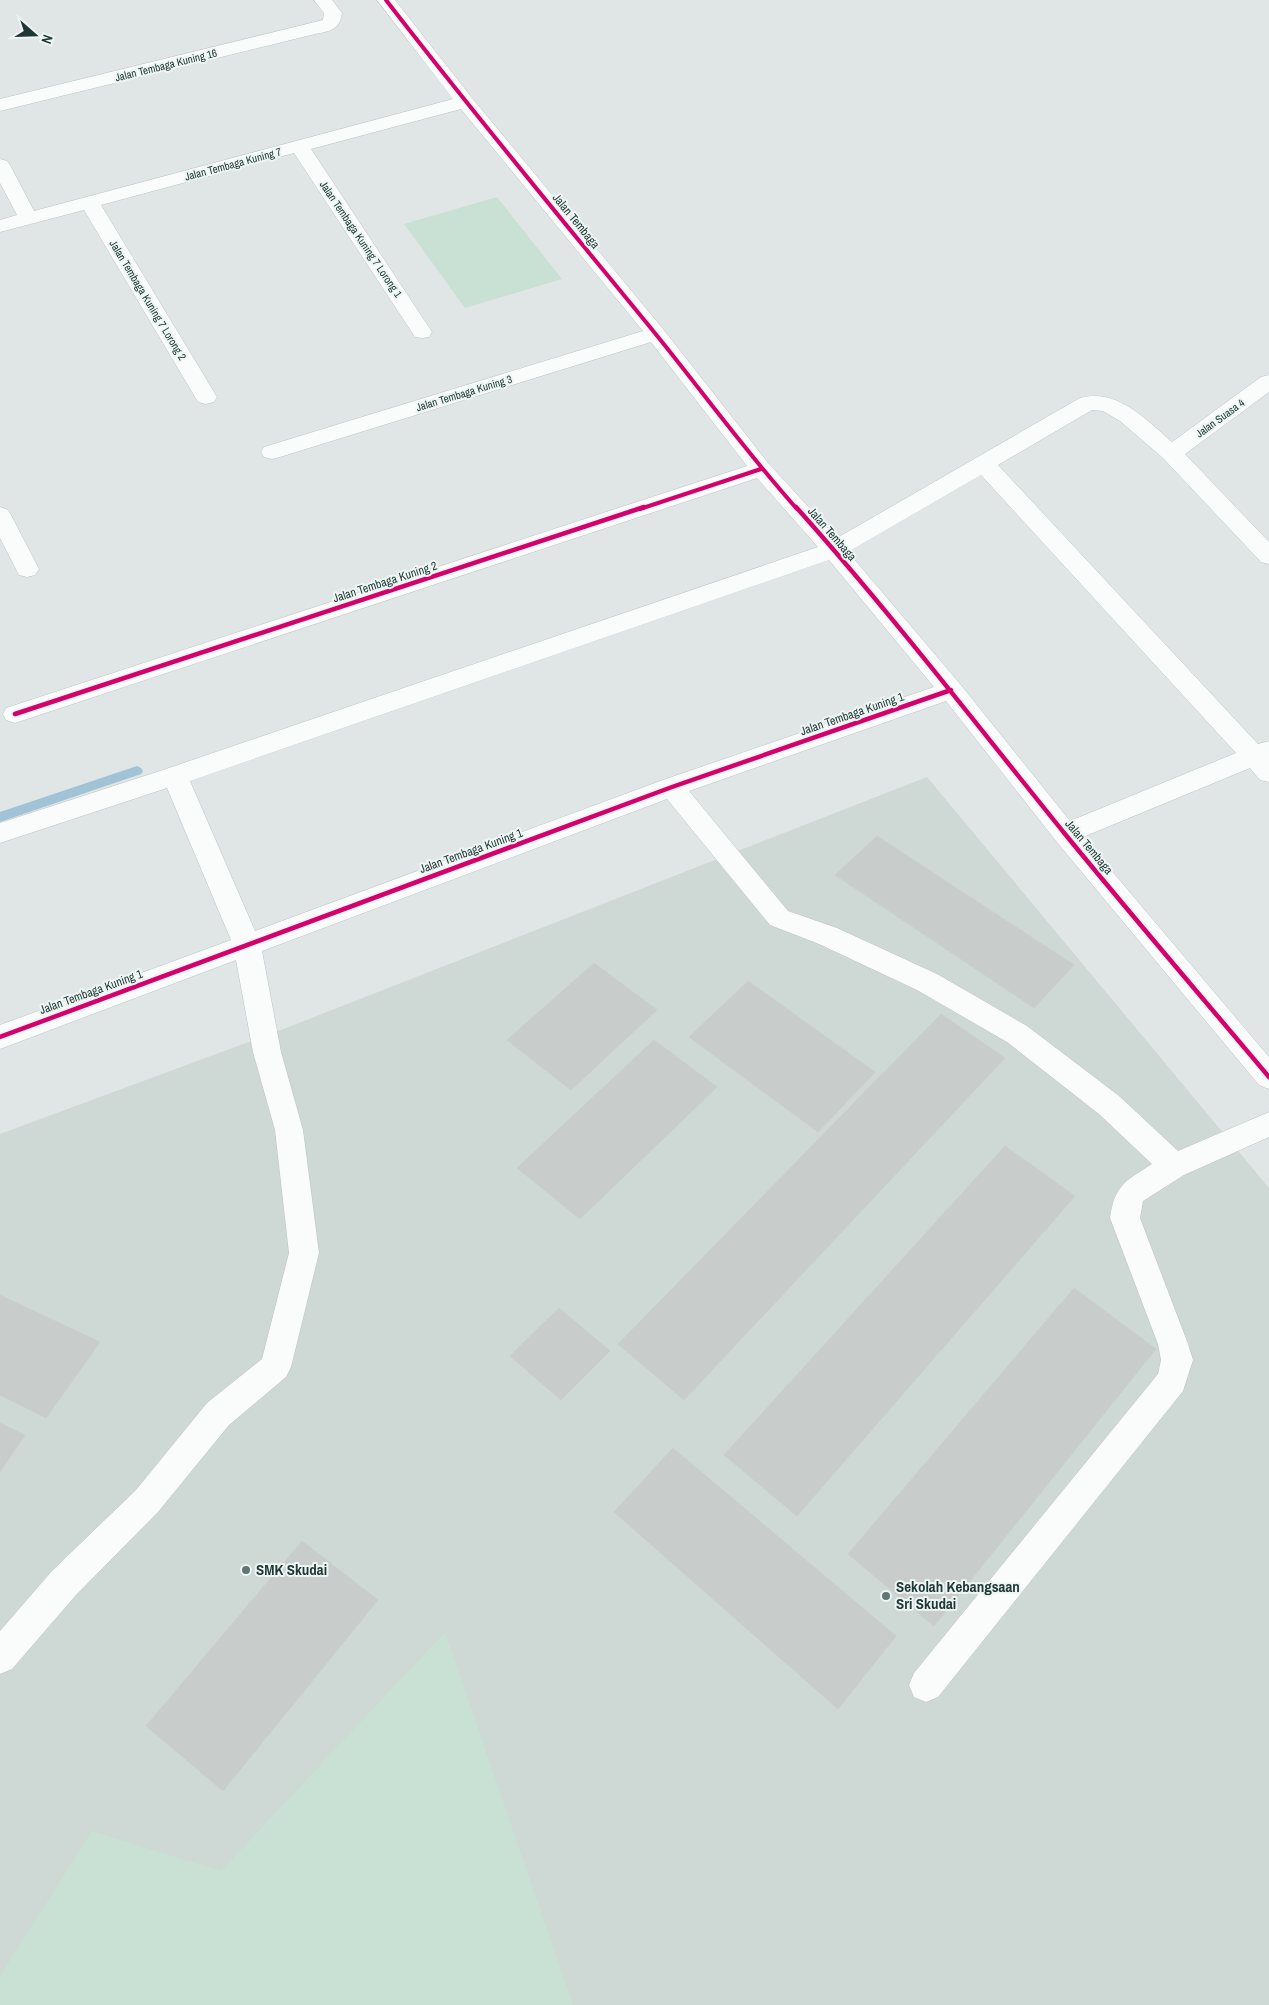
<svg xmlns="http://www.w3.org/2000/svg" width="1269" height="2005" viewBox="0 0 1269 2005" font-family="'Archivo Narrow',sans-serif">
<style>
.built{fill:#ced8d5}
.green{fill:#c9e0d4}
.lines{fill:none;stroke-linecap:round;stroke-linejoin:round}
.stream{fill:#a0c4d6;fill-rule:evenodd}
.building{fill:#c8cdcc;stroke:#c9cfce}
.minor-casing{stroke:#bdc3c2;stroke-width:1}
.minor{fill:#fafbfb;fill-rule:evenodd}
.cycleway-far1-casing{stroke:#eef6f3;stroke-width:6}
.cycleway-casing{stroke:#eef6f3;stroke-width:8}
.cycleway-far1{stroke:#d6006c;stroke-width:4}
.cycleway{stroke:#d6006c;stroke-width:4.5}
.poi-dot{fill:#637573;stroke:#eef6f3;stroke-width:2}
.labels{text-anchor:middle;stroke-width:4;stroke-linejoin:round;paint-order:stroke}
.far-street-label{font-size:11px;fill:#1f3836;stroke:#eef6f3}
.street-label{font-size:12px;fill:#1f3836;stroke:#eef6f3}
.near-poi-label{font-size:15px;font-weight:bold;fill:#1f3836;stroke:#eef6f3;text-anchor:start}
</style>
<rect width="100%" height="100%" fill="#e0e6e5"/>
<!-- built -->
<path class="built" d="M 927,777 L 1269,1188 L 1269,2005 L 0,2005 L 0,1134 L 281,1030 Z"/>
<!-- green -->
<path class="green" d="M 497,197 L 562,279 L 465,308 L 404,224 Z
M 445,1632 L 573,2005 L 0,2005 L 0,1976 L 92,1831 L 221,1871 Z"/>
<g class="lines">
<!-- stream -->
<path class="stream" d="M 137,766 L 141,768 L 143,771 L 141,774 L 0,822 L 0,812 Z"/>
</g>
<!-- building -->
<path class="building" d="M 877,836 L 1074,965 L 1034,1008 L 835,875 Z
M 594,963 L 657,1010 L 571,1090 L 507,1040 Z
M 748,981 L 875,1072 L 818,1132 L 689,1037 Z
M 941,1014 L 1005,1058 L 684,1400 L 618,1344 Z
M 654,1040 L 717,1087 L 580,1219 L 517,1168 Z
M 1005,1146 L 1075,1196 L 797,1516 L 724,1455 Z
M 1074,1288 L 1156,1349 L 934,1626 L 848,1554 Z
M 0,1295 L 100,1342 L 46,1418 L 0,1395 Z
M 559,1308 L 610,1351 L 561,1400 L 510,1356 Z
M 0,1423 L 25,1435 L 0,1472 Z
M 673,1448 L 896,1636 L 838,1709 L 614,1512 Z
M 302,1541 L 378,1600 L 223,1791 L 146,1726 Z"/>
<g class="lines">
<defs>
<path id="minor" d="M 314,0 L 332,0 L 342,13 C 340,30 330,31 315,34 L 0,111 L 0,99 L 323,20 L 324,13 Z
M 377,0 L 395,0 L 472,98 L 663,329 L 769,464 L 837,538 L 1080,398 C 1118,388 1146,420 1172,442 L 1261,377 L 1269,375 L 1269,392 L 1185,454 L 1269,542 L 1269,564 L 1261,562 L 1163,458 L 1120,421 L 1103,411 L 1092,410 L 998,465 L 1258,744 L 1269,741 L 1269,782 L 1260,780 L 1250,768 L 1083,837 L 1269,1057 L 1269,1089 L 1259,1085 L 1056,841 L 946,701 L 689,791 L 788,911 L 837,928 L 937,974 L 1027,1026 L 1119,1096 L 1178,1151 L 1269,1112 L 1269,1137 L 1184,1175 L 1143,1201 L 1140,1218 L 1188,1344 L 1193,1360 L 1183,1391 L 938,1697 L 926,1702 L 914,1697 L 909,1685 L 914,1673 L 1158,1374 L 1161,1360 L 1158,1344 L 1110,1218 C 1115,1184 1126,1181 1152,1164 L 1099,1114 L 1007,1042 L 917,990 L 819,944 L 770,925 L 667,799 L 262,951 L 281,1052 L 303,1130 L 319,1253 L 291,1367 L 286,1377 L 229,1425 L 158,1512 L 76,1595 L 12,1669 L 0,1674 L 0,1631 L 52,1571 L 136,1490 L 207,1403 L 262,1359 L 289,1253 L 275,1130 L 253,1052 L 236,960 L 0,1049 L 0,1025 L 231,940 L 167,788 L 0,843 L 0,823 L 166,769 L 818,547 L 757,478 L 24,720 L 15,723 L 6,720 L 3,714 L 6,708 L 747,466 L 651,342 L 280,457 L 272,459 L 264,457 L 261,452 L 264,447 L 643,331 L 461,109 L 311,149 L 432,332 L 429,337 L 422,338 L 415,337 L 294,153 L 101,205 L 217,397 L 214,402 L 206,404 L 198,402 L 84,210 L 0,232 L 0,220 L 17,215 L 0,183 L 0,159 L 7,161 L 10,165 L 34,211 L 453,99 ZM 981,475 L 1236,753 L 1070,821 L 960,684 L 848,552 ZM 829,560 L 934,687 L 663,780 L 255,931 L 190,781 Z
M 0,507 L 8,510 L 11,515 L 39,569 L 35,575 L 27,577 L 19,575 L 0,538 Z"/>
</defs>
<!-- minor casing -->
<use href="#minor" class="minor-casing"/>
<!-- minor -->
<use href="#minor" class="minor"/>
<defs>
<path id="cycleway-far1" d="M 386,0 C 473,113 564,222 654,332 C 702,391 746,452 797,509
M 640,509 L 761,469"/>
<path id="cycleway" d="M 796,507 C 890,612 976,724 1065,834 C 1132,916 1201,996 1269,1077
M 15,714 L 644,507
M 0,1037 L 672,787 L 951,690"/>
</defs>
<!-- cycleway-far1 casing -->
<use href="#cycleway-far1" class="cycleway-far1-casing"/>
<!-- cycleway casing -->
<use href="#cycleway" class="cycleway-casing"/>
<!-- cycleway-far1 -->
<use href="#cycleway-far1" class="cycleway-far1"/>
<!-- cycleway -->
<use href="#cycleway" class="cycleway"/>
</g>
<!-- markers -->
<g class="poi-dot">
<circle cx="246" cy="1570" r="5"/>
<circle cx="886" cy="1596" r="5"/>
</g>
<g class="labels">
<!-- far-street labels -->
<g class="far-street-label">
<text transform="translate(166 65) rotate(-14)" y="4">Jalan Tembaga Kuning 16</text>
<text transform="translate(233 164) rotate(-15)" y="4">Jalan Tembaga Kuning 7</text>
<text transform="translate(361 239) rotate(56)" y="4">Jalan Tembaga Kuning 7 Lorong 1</text>
<text transform="translate(148 300) rotate(59)" y="4">Jalan Tembaga Kuning 7 Lorong 2</text>
<text transform="translate(464 393) rotate(-17)" y="4">Jalan Tembaga Kuning 3</text>
<text transform="translate(1220 418) rotate(-36)" y="4">Jalan Suasa 4</text>
</g>
<!-- street labels -->
<g class="street-label">
<text transform="translate(576 221) rotate(51)" y="4">Jalan Tembaga</text>
<text transform="translate(832 534) rotate(49)" y="4">Jalan Tembaga</text>
<text transform="translate(385 582) rotate(-18)" y="4">Jalan Tembaga Kuning 2</text>
<text transform="translate(852 714) rotate(-19)" y="4">Jalan Tembaga Kuning 1</text>
<text transform="translate(1089 847) rotate(50)" y="4">Jalan Tembaga</text>
<text transform="translate(471 851) rotate(-20)" y="4">Jalan Tembaga Kuning 1</text>
<text transform="translate(91 992) rotate(-20)" y="4">Jalan Tembaga Kuning 1</text>
</g>
<!-- near-poi labels -->
<g class="near-poi-label">
<text x="256" y="1575">SMK Skudai</text>
<text x="896" y="1592">Sekolah Kebangsaan<tspan x="896" dy="17">Sri Skudai</tspan></text>
</g>
</g>
<!-- north arrow -->
<g transform="translate(35 35) rotate(110)" stroke="#eef6f3" stroke-width="4" paint-order="stroke">
<path d="M0-4L9 19L0 12L-9 19Z" fill="#1f3836"/>
<text y="-8" font-size="14" font-weight="bold" text-anchor="middle" fill="#1f3836">N</text>
</g>
</svg>
